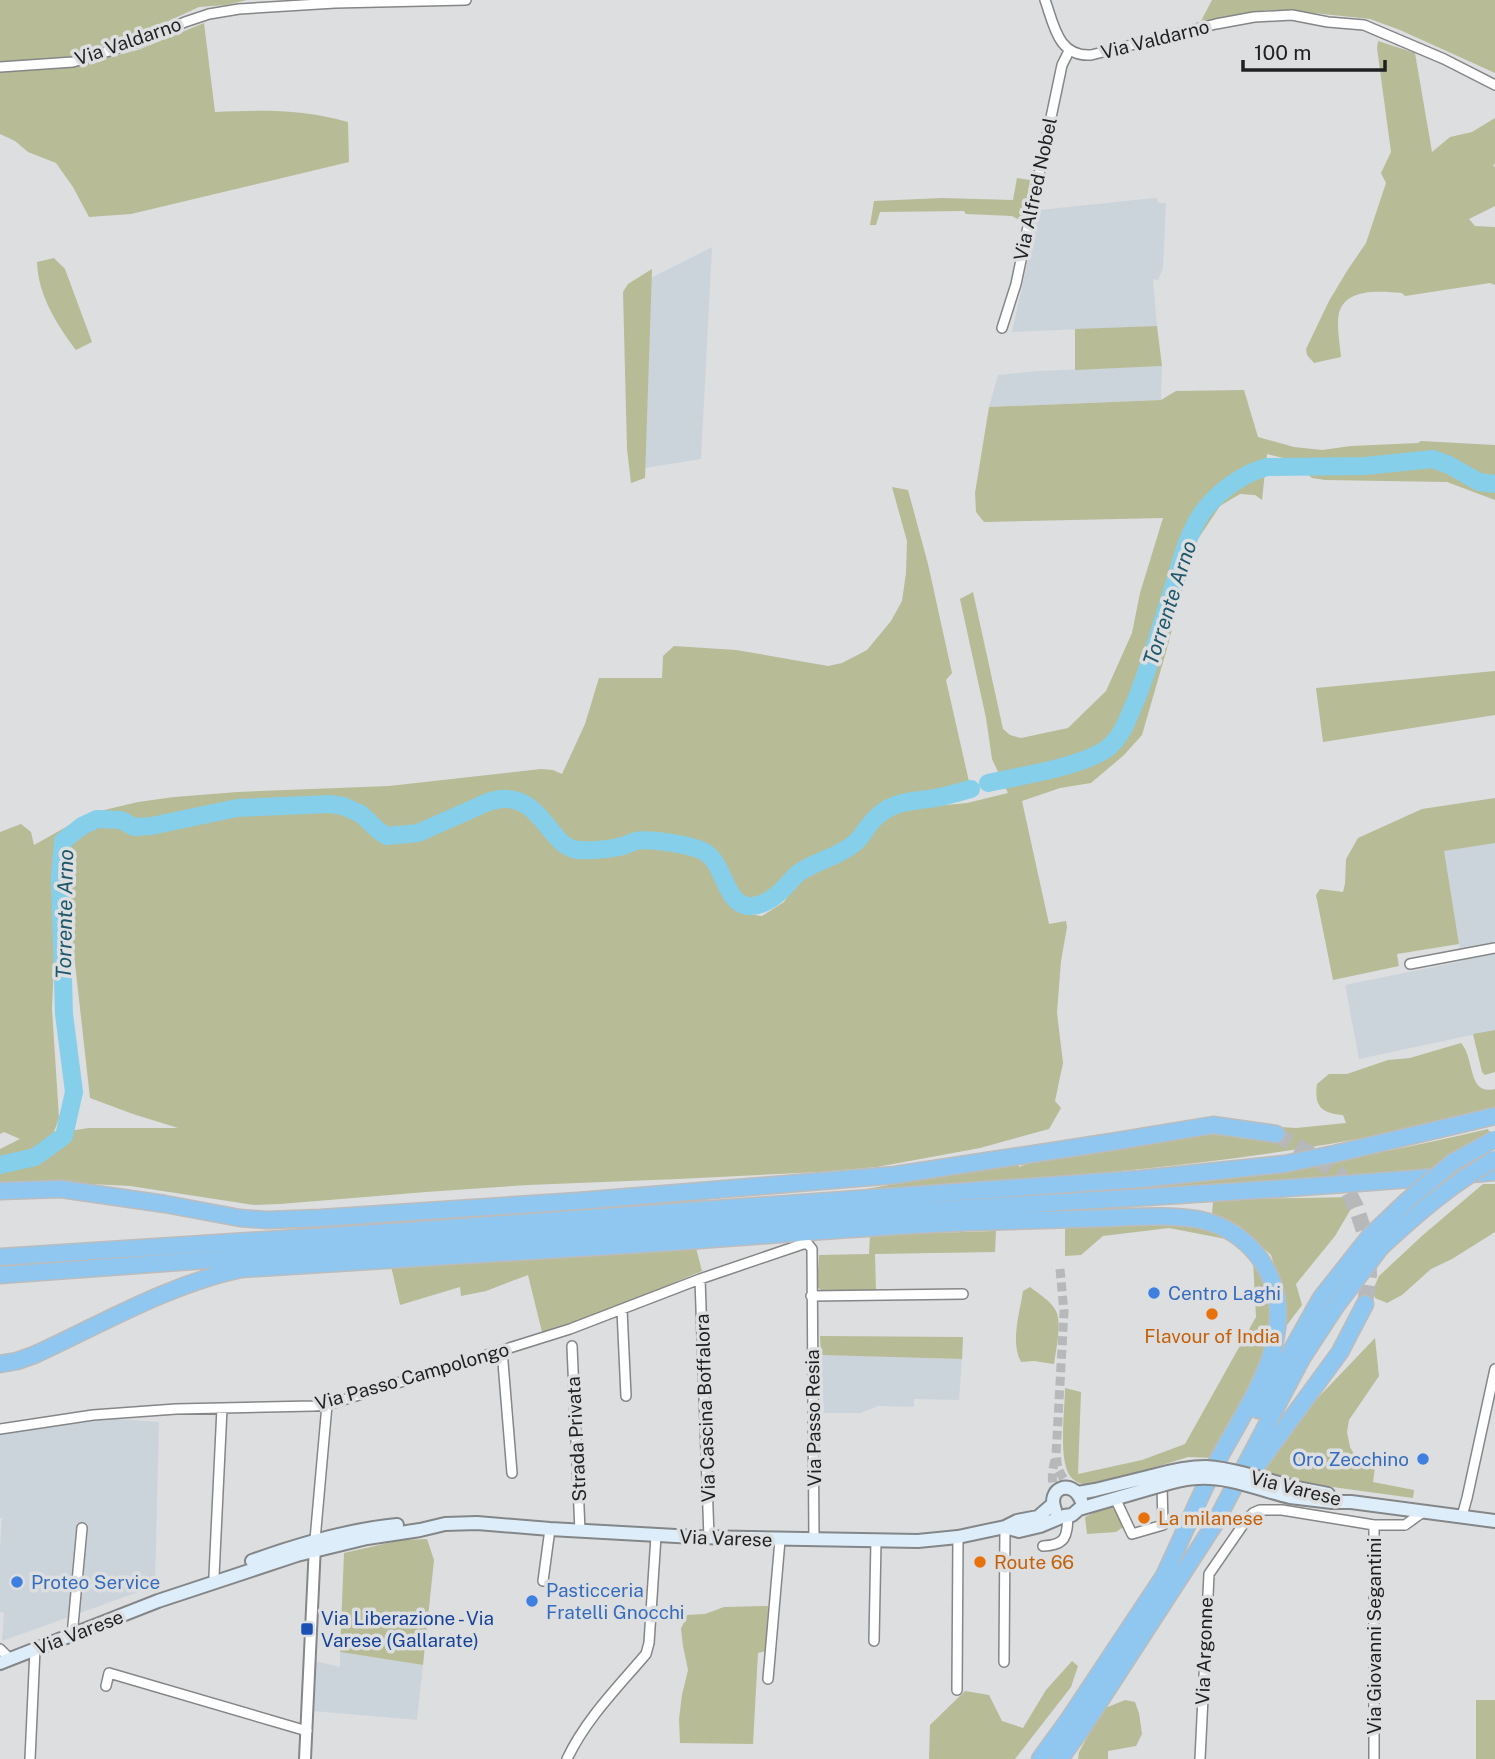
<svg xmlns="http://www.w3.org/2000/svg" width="1495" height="1759" viewBox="0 0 1495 1759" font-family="'Public Sans',sans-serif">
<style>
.built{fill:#ccd4db}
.green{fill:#b7bb96;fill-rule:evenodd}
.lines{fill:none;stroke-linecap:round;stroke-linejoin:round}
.river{stroke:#86cfea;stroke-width:18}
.minor-tunnel{stroke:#b7b8ba;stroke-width:9;stroke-dasharray:9 4.5;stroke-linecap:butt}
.motorway-tunnel{stroke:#b7b8ba;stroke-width:16;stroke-dasharray:16 8;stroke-linecap:butt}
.minor-casing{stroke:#848687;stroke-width:12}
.tertiary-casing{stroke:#848687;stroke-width:14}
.secondary-casing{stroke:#848687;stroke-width:16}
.motorway-casing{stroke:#bcbcbc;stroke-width:19}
.minor{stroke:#fff;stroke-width:9}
.tertiary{stroke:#fff;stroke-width:10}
.secondary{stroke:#ddeefa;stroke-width:12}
.motorway{stroke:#8fc7f0;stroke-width:16}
.secondary-bridge-casing{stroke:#848687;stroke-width:16;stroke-linecap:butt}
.motorway-bridge-casing{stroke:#bcbcbc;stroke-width:19;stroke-linecap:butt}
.secondary-bridge{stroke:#ddeefa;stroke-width:12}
.motorway-bridge{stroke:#8fc7f0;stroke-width:16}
.shop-dot{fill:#3f7fe0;stroke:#dddee0;stroke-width:2.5}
.food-dot{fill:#e8710a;stroke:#dddee0;stroke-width:2.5}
.transit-dot{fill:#1a4fb4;stroke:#dddee0;stroke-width:2.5}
.labels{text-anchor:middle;stroke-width:7;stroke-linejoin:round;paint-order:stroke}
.street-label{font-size:19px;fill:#1f2021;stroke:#dddee0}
.shop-label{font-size:19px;fill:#366cbe;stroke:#dddee0;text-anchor:start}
.food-label{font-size:19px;fill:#c56008;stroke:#dddee0;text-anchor:start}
.transit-label{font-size:19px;fill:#164399;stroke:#dddee0;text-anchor:start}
.water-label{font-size:21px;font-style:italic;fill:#1e586c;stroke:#dddee0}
</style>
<rect width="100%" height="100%" fill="#dddee0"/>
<!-- built -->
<path class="built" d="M 1154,198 L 1157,198 L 1158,203 L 1166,203 L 1163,268 L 1158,280 L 1153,279 L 1157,326 L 1012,332 L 1039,210 Z
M 712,247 L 701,459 L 645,468 L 651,278 Z
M 1162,366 L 1161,400 L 989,407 L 998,375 L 1038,371 Z
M 1495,843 L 1495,1030 L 1359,1059 L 1345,985 L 1462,961 L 1443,851 Z
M 821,1355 L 962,1359 L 959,1400 L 914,1399 L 914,1407 L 878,1406 L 860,1413 L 824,1413 Z
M 85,1417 L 159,1422 L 155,1586 L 2,1641 L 4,1613 L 0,1612 L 0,1546 L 2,1518 L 0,1518 L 0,1430 Z
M 340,1652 L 423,1665 L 417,1720 L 313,1711 L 315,1661 L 340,1667 Z"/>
<!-- green -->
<path class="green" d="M 0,0 L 247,0 L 226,5 L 199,7 L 136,36 L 110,41 L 110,57 L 138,50 L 204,23 L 215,112 C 262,110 302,109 348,122 L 349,162 L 131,214 L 89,217 L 73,187 L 56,163 L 28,152 L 15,141 L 0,134 Z
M 1212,0 L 1495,0 L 1495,73 L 1400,30 L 1370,19 L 1295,11 L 1266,10 L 1200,23 Z
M 1378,41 L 1415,53 L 1432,152 L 1450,137 L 1472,132 L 1495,118 L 1495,163 L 1493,166 L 1495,167 L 1495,206 L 1469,219 L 1475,226 L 1495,227 L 1495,285 L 1490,283 L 1405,296 L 1402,293 C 1376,291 1337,287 1338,324 C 1338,335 1340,346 1341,357 L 1314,363 L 1307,355 L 1306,349 L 1329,301 L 1347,271 L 1366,243 L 1386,183 L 1381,173 L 1391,152 L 1377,48 Z
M 1017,178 L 1030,180 L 1023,222 L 1012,216 L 966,214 L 964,211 L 880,212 L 876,225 L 870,225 L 874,201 L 942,198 L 1013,200 Z
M 54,258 L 65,269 L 92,342 L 76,350 C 57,325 38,295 37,262 Z
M 652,269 L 645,478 L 631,483 L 627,449 L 623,292 L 628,284 Z
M 1157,326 L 1162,366 L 1075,370 L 1075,329 Z
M 1244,390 L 1258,437 L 1294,447 L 1322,450 L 1351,446 L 1418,443 L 1421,441 L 1495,445 L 1495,500 L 1447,482 L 1325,480 L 1312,478 L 1291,460 L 1267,454 L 1262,500 L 1255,495 L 1240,494 L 1220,506 L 1198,539 L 1181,594 L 1168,645 L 1142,735 L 1124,755 L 1091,783 L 1060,788 L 1022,801 L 1049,924 L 1066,921 L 1067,927 L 1061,961 L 1057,1013 L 1063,1063 L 1055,1101 L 1061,1108 L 1049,1129 L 980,1148 L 877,1167 L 819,1172 L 678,1179 L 528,1185 L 426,1192 L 280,1204 L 254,1205 L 130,1186 L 91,1184 L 0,1183 L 0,1149 L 20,1139 L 4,1132 L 0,1134 L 0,832 L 21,824 L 31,832 L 34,845 L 82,818 L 100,811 L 138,802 L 174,797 L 238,792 L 389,786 L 541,769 L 553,770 L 562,774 L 585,724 L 599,678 L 662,678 L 663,656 L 674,646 L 736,650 L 828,666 L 842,663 L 867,650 L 891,621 L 902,601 L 906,573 L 907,541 L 892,487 L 908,490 L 928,564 L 952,673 L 946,680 L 970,786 L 935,794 L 915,795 L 883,801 L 843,846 L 812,861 L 800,862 L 789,872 L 778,886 L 756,900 L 745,896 L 732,886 L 723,866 L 714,853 L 682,841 L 643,839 L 641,843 L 668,850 L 697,853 L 714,867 L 722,878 L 730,897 L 747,914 L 762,916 L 784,902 L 798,881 L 856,850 L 894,810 L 967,803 L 1008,793 L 992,759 L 986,718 L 960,599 L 973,592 L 1003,729 L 1010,735 L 1021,738 L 1068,728 L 1106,691 L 1132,633 L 1140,593 L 1163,518 L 984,522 L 976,512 L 975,493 L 989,407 L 1161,400 L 1176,391 ZM 58,873 L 65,874 L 90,1098 L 133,1114 L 178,1128 L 89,1128 L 69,1131 L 54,1132 L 59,1118 L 52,1009 L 54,963 L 53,875 Z
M 1495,671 L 1495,715 L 1323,742 L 1316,688 Z
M 1495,798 L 1495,843 L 1444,851 L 1459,944 L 1397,954 L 1399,966 L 1333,980 L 1316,895 L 1320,889 L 1343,892 L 1345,884 L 1346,859 L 1358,838 L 1422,809 Z
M 1495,1030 L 1495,1072 L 1485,1075 L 1482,1072 L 1473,1034 Z
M 1461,1043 C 1475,1058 1467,1096 1495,1089 L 1495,1109 C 1290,1162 1077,1177 867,1190 L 866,1189 L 1018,1163 L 1019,1167 L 1037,1160 L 1089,1154 L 1142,1143 L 1210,1131 L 1273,1138 L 1281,1127 L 1296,1128 L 1346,1123 L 1343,1115 C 1321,1113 1314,1106 1317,1084 L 1329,1074 L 1347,1074 L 1388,1060 L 1410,1058 Z
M 1488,1129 L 1490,1134 L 1458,1151 L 1424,1173 L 1147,1191 L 1147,1186 C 1261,1175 1376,1156 1488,1129 Z
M 1483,1184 L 1495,1184 L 1495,1232 L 1452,1259 L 1431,1269 L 1402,1295 L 1387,1303 L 1375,1298 L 1373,1290 L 1379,1276 L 1423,1235 Z
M 1358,1197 L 1335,1236 L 1296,1284 L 1302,1305 L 1287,1325 L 1283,1292 L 1271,1255 L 1239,1226 L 1212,1213 L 1213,1202 L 1241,1199 Z
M 1173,1222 L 1220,1231 L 1226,1239 L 1169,1228 L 1103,1236 L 1081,1255 L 1065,1256 L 1065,1227 Z
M 996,1231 L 995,1252 L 875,1254 L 876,1291 L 821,1290 L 817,1287 L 819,1255 L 869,1254 L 870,1235 Z
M 696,1248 L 702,1271 L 604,1312 L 542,1332 L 528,1275 L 486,1291 L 461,1296 L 460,1287 L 400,1305 L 391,1266 Z
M 1253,1260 L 1262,1270 L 1270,1303 L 1270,1331 L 1260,1362 L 1214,1458 L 1188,1457 L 1095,1486 C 1086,1485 1076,1484 1070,1476 C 1058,1459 1065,1409 1065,1388 L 1081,1392 L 1078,1474 L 1142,1460 L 1185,1444 L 1256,1317 Z
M 1030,1287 C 1039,1294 1051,1301 1056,1311 C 1062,1323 1056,1350 1054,1364 L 1034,1361 L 1021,1362 C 1010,1342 1020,1312 1023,1291 Z
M 820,1336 L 963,1337 L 962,1359 L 821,1355 Z
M 1375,1338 L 1379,1376 L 1349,1420 L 1347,1432 L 1350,1447 L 1358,1461 L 1375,1468 L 1373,1482 L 1414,1490 L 1413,1498 L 1281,1480 L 1260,1471 L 1310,1406 Z
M 1111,1505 L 1125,1526 L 1116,1532 L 1087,1534 L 1085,1517 Z
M 427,1539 L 434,1560 L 423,1665 L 340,1652 L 344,1553 L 401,1540 Z
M 768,1606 L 766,1651 L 758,1653 L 753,1744 L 680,1743 L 679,1719 L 682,1695 L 688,1670 L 683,1646 L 681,1629 L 687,1615 L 705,1614 L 724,1607 Z
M 1072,1661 L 1078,1666 L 1071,1687 L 1015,1759 L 929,1759 L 930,1725 L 965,1691 L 989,1695 L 1002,1721 L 1023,1728 L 1046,1690 Z
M 1125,1700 L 1135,1702 L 1139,1713 L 1142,1734 L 1136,1746 L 1108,1751 L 1108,1759 L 1078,1759 L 1079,1752 L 1103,1709 Z
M 1476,1700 L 1495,1700 L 1495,1759 L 1476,1759 Z"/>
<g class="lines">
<!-- river -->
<path class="river" d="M 988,783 C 1019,776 1088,766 1110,746 C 1123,735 1129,715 1136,700 C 1151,663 1161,625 1173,588 C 1181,562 1187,535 1202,513 C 1216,493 1243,473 1267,467 L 1365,466 L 1433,459 L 1449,465 L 1479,482 L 1495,484
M 0,1165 L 35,1157 L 64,1136 L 74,1092 L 64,1014 L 60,877 L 63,841 L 82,826 L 97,819 L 121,820 L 134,827 L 151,826 L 237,808 L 329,804 L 343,806 L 361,814 L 379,831 L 387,836 L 418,833 L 488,802 C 520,791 535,810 553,833 C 559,840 564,846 573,849 C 585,852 614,849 626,845 C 629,844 632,842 636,841 C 649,838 691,845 703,851 C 725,862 724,903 748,906 C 762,907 776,897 785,887 C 790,882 794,876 800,872 C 818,860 839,857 856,842 C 864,834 870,821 880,814 C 895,801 916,801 935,798 C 947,796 959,792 971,789"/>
<!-- minor-tunnel -->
<path class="minor-tunnel" d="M 1060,1269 L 1064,1312 L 1056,1455 L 1058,1469 L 1069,1488
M 1055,1460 C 1052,1471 1051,1483 1055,1493"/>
<!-- motorway-tunnel -->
<path class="motorway-tunnel" d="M 1276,1134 L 1309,1153 L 1339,1174 L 1356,1207 L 1368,1243 L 1369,1275 L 1365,1304"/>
<defs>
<path id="minor" d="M 1045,0 C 1054,25 1058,57 1091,55 L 1216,24 L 1254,17 L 1292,15 L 1328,22 L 1364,25 L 1444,59 L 1495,85
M 0,67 L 73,62 L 142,41 L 185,22 L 209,14 L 239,9 L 335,3 L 466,0
M 1002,328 L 1016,284 L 1062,65 L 1069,51
M 1410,964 L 1495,948
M 700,1279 L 709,1538
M 811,1296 L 963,1294
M 622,1310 L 626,1396
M 572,1346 L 580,1531
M 502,1350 L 512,1473
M 0,1429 L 93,1415 L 176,1409 L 313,1406 L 327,1405 L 570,1329 L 700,1279 L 803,1244 L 808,1244 L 812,1249 L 814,1540
M 1115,1498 L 1132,1534 L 1163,1525 L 1162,1485
M 1462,1516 L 1467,1498 L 1495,1369
M 315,1540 L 327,1405
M 1043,1546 C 1066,1545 1067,1537 1068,1516
M 543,1581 L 550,1529
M 215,1583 L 214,1576 L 222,1408
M 72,1636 L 82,1528
M 874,1641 L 876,1541
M 0,1649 L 10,1659
M 1004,1662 L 1005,1527
M 768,1679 L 780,1540
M 106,1686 L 109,1673 L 307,1731
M 957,1690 L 958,1537
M 30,1759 L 35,1649
M 567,1759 C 586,1719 617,1688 646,1654 L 649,1643 L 656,1536
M 1200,1759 L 1209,1574 L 1247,1519 L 1253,1513 L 1260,1510 L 1282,1510 L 1374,1525
M 1374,1759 L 1374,1525 L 1405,1525 L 1423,1512"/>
<path id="tertiary" d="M 305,1759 L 315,1545"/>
<path id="secondary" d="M 1292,1487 L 1328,1494
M 1078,1493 L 1095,1490 L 1152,1476
M 1290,1497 L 1332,1502 L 1351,1502 L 1495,1521
M 1055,1510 C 1046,1488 1072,1478 1081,1500
M 1005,1527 L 1019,1531 L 1040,1526 L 1064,1516 L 1072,1515 L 1079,1509 L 1155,1487
M 252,1561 C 299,1544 346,1530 397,1525
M 0,1663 L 158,1601 L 297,1555 L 367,1538 L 420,1530 L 445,1524 L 477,1523 L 550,1529 L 694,1537 L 918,1541 L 958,1537 L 1005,1527 L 1017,1521 L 1038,1517 L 1053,1504"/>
<path id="motorway" d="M 0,1191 L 61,1189 L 165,1204 L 240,1218 L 267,1220 L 320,1218 L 578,1201 L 895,1175 L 1111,1142 L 1213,1125 L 1276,1134
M 0,1257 L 406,1231 L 1140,1179 L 1284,1164 L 1334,1154 L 1495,1116
M 0,1275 C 295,1253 591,1232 886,1213 C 1089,1200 1292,1190 1495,1172
M 0,1364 L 17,1361 L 34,1355 C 102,1324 167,1285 241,1269 C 375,1261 509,1253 643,1244 C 754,1237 865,1226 976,1222 C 1020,1221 1064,1219 1108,1218 C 1136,1217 1177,1214 1205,1221 C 1237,1229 1262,1253 1273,1284 C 1294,1343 1245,1409 1219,1458 C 1199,1497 1182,1538 1163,1578
M 1258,1410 L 1321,1298 L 1370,1236
M 1248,1478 L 1340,1352 L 1365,1304
M 1040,1759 L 1069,1719 L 1168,1570
M 1060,1759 L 1083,1727 L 1214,1525 L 1302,1358 L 1336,1306 L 1381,1247"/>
</defs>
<!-- minor casing -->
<use href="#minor" class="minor-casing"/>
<!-- tertiary casing -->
<use href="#tertiary" class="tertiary-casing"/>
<!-- secondary casing -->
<use href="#secondary" class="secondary-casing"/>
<!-- motorway casing -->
<use href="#motorway" class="motorway-casing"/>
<!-- minor -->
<use href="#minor" class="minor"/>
<!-- tertiary -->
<use href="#tertiary" class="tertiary"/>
<!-- secondary -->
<use href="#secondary" class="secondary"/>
<!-- motorway -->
<use href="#motorway" class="motorway"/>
<defs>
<path id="secondary-bridge" d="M 1152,1476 C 1170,1471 1187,1467 1206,1467 C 1234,1469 1264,1479 1292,1487
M 1155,1487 C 1169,1483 1184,1478 1198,1478 C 1229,1476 1260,1490 1290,1497"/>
<path id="motorway-bridge" d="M 1370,1236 L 1408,1200 L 1453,1162 L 1495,1139
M 1381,1247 C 1418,1213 1451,1184 1495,1159"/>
</defs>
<!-- secondary-bridge casing -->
<use href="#secondary-bridge" class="secondary-bridge-casing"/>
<!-- motorway-bridge casing -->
<use href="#motorway-bridge" class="motorway-bridge-casing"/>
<!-- secondary-bridge -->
<use href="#secondary-bridge" class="secondary-bridge"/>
<!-- motorway-bridge -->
<use href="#motorway-bridge" class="motorway-bridge"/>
</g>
<!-- markers -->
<g class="shop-dot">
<circle cx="1154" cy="1293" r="7"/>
<circle cx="1423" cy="1459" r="7"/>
<circle cx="17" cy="1582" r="7"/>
<circle cx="532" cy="1601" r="7"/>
</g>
<g class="food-dot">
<circle cx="1212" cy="1314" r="7"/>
<circle cx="1144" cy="1518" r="7"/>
<circle cx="980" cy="1562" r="7"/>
</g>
<rect class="transit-dot" x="300" y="1622" width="14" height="14" rx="3.5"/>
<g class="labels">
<!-- street labels -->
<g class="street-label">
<text transform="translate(1155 39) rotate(-14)" y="7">Via Valdarno</text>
<text transform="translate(128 41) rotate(-19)" y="7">Via Valdarno</text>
<text transform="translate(1035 189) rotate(-78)" y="7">Via Alfred Nobel</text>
<text transform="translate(412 1376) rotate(-16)" y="7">Via Passo Campolongo</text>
<text transform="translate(705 1408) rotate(-92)" y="7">Via Cascina Boffalora</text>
<text transform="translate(813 1418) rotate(-91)" y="7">Via Passo Resia</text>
<text transform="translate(576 1439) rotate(-93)" y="7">Strada Privata</text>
<text transform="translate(1296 1488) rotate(14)" y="7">Via Varese</text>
<text transform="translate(726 1538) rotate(2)" y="7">Via Varese</text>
<text transform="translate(79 1632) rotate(-21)" y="7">Via Varese</text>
<text transform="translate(1374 1636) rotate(-90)" y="7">Via Giovanni Segantini</text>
<text transform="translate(1204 1651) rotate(-88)" y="7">Via Argonne</text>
</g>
<!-- shop labels -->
<g class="shop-label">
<text x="1168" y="1300">Centro Laghi</text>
<text x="1409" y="1466" text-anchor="end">Oro Zecchino</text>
<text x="31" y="1589">Proteo Service</text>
<text x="546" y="1597">Pasticceria<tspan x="546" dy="22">Fratelli Gnocchi</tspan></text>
</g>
<!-- food labels -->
<g class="food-label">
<text x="1212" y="1343" text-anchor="middle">Flavour of India</text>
<text x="1158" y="1525">La milanese</text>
<text x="994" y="1569">Route 66</text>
</g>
<!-- transit labels -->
<g class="transit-label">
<text x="321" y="1625">Via Liberazione - Via<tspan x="321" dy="22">Varese (Gallarate)</tspan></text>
</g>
<!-- water labels -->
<g class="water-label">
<text transform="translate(1170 603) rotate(-72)" y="7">Torrente Arno</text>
<text transform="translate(65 914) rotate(-89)" y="7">Torrente Arno</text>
</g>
</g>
<!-- scale -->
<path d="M1243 60v10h142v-10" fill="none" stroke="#1f2021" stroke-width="3.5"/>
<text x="1254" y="60" font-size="21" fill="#1f2021" stroke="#dddee0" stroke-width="5" paint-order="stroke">100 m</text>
</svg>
